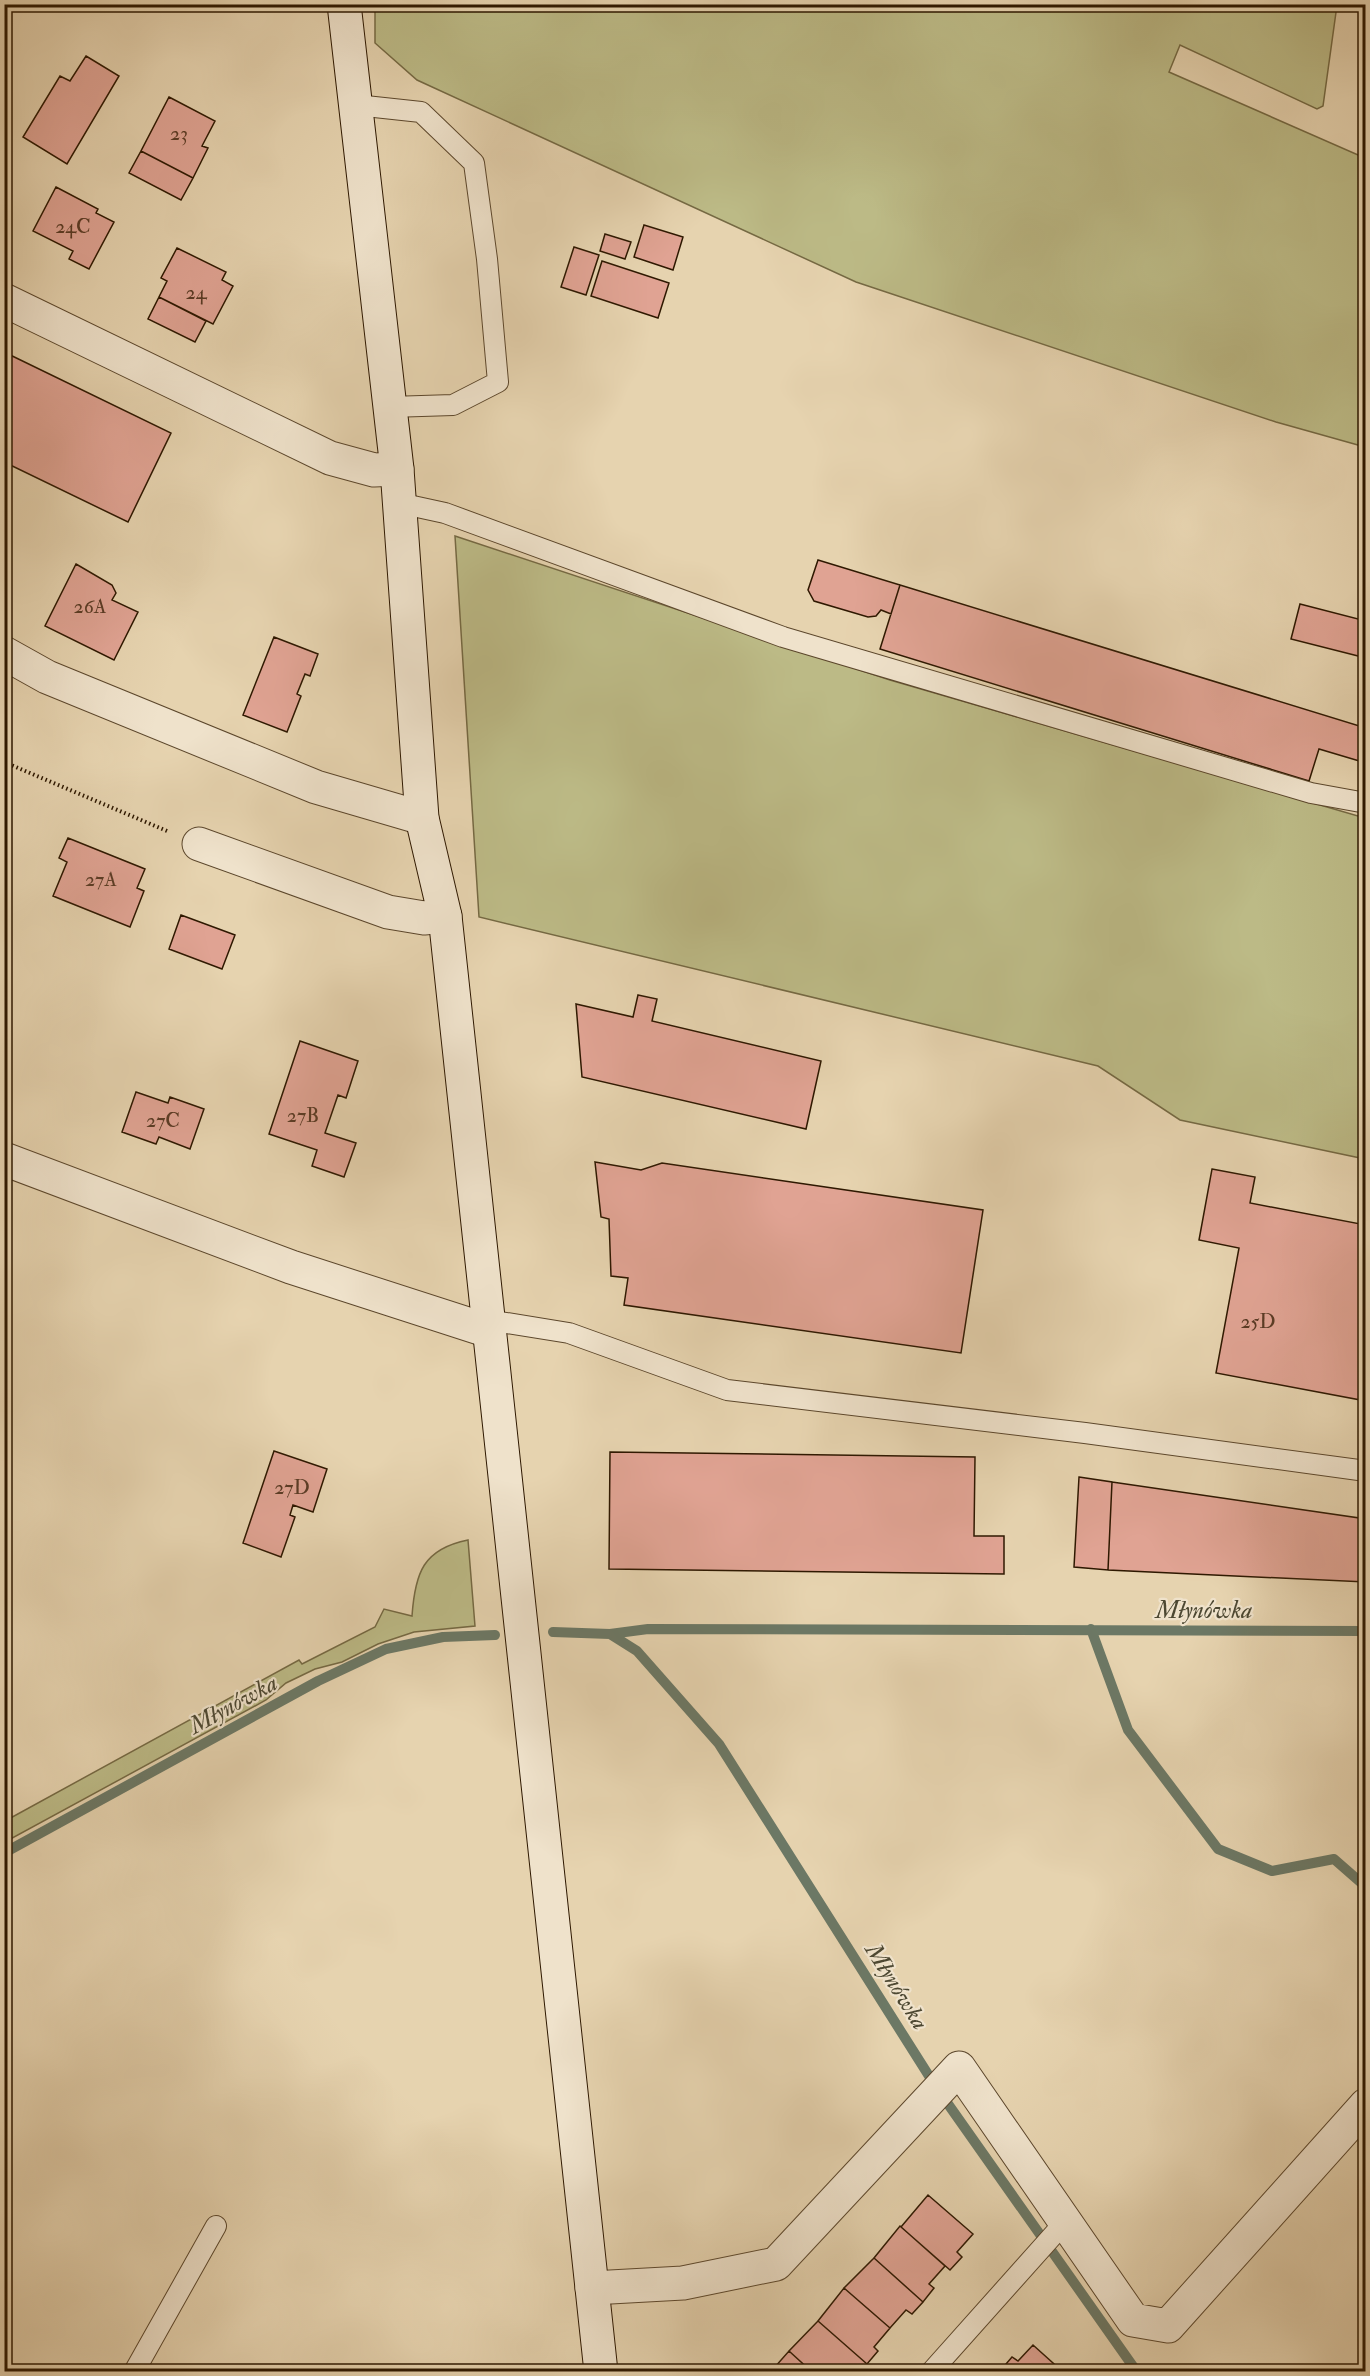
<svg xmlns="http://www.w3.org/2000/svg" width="1370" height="2376" viewBox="0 0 1370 2376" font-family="'IM FELL Double Pica',serif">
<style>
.green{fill:#bcba86;stroke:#756943;stroke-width:1.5}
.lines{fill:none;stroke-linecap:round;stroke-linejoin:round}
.stream{stroke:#6c7865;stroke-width:10}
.building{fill:#e0a393;stroke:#2e1800;stroke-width:1.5}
.lane-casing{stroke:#5c472c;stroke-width:22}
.street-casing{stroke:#5c472c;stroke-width:35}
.secondary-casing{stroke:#2e1800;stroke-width:35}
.path{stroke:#2e1800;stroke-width:4;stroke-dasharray:1.5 3;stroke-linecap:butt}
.lane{stroke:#efe2cb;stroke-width:20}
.street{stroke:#efe2cb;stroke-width:33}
.secondary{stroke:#efe2cb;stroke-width:33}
.labels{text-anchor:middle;stroke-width:4.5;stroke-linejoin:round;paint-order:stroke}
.number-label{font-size:20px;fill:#5a3b25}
.water-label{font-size:24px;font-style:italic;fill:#4d4832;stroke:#efe2cb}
</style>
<rect width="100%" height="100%" fill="#e6d3af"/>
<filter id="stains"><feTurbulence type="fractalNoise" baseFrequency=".00333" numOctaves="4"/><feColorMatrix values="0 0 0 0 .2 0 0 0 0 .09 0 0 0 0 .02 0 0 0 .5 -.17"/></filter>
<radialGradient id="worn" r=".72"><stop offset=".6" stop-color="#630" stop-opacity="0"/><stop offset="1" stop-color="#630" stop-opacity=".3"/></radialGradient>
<!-- green -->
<path class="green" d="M 375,5 L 1337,5 L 1323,106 L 1317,109 L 1180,45 L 1169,72 L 1365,158 L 1365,447 L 1276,422 L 856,282 L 417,80 L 375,43 Z
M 455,536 L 890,680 L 1365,818 L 1365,1159 L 1180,1120 L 1098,1066 L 479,917 Z
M 468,1540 L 475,1626 L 414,1632 L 378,1644 L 342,1662 L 315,1669 L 286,1683 L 266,1700 L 5,1842 L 5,1821 L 299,1660 L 302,1664 L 375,1627 L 384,1609 L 412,1616 C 415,1573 423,1549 468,1540 Z"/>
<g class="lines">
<!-- stream -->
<path class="stream" d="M 1091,1629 L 1128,1730 L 1218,1849 L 1272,1871 L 1334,1859 L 1366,1887
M 553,1632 L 610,1634 L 637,1651 L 719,1744 L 936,2087 L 1137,2372
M 610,1634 L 648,1629 L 1366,1631
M 4,1853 L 318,1681 L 386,1649 L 443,1637 L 495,1635"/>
</g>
<!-- building -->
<path class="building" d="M 86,56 L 119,76 L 67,164 L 23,137 L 60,76 L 70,81 Z
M 169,97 L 215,121 L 202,146 L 208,148 L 193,178 L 141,151 Z
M 141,151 L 193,178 L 181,200 L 129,173 Z
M 56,187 L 98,209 L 96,213 L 114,222 L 89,269 L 69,259 L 73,251 L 33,231 Z
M 644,225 L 683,237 L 673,270 L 634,257 Z
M 605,234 L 631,242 L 625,259 L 600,251 Z
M 574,247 L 599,255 L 586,295 L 561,287 Z
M 177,248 L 226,272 L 222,280 L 233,286 L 213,324 L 159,297 L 167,281 L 161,278 Z
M 602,261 L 669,283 L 658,318 L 591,296 Z
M 159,297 L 206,321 L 195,342 L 148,319 Z
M 4,352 L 171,433 L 128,522 L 4,462 Z
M 818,560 L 900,585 L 891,614 L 881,610 L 876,616 L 868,617 L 814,601 L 808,590 Z
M 76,564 L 112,585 L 116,593 L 112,600 L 138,612 L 114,660 L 45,626 Z
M 900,585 L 1366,728 L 1366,763 L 1319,749 L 1309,781 L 880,649 Z
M 1300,604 L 1366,621 L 1366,658 L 1291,639 Z
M 274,637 L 318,654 L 310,676 L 305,674 L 297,694 L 301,696 L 287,732 L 243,715 Z
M 68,838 L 145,869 L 137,888 L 144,891 L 130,927 L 53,896 L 67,862 L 59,858 Z
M 181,915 L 235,935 L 222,969 L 169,949 Z
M 638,995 L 657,999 L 652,1021 L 821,1061 L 806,1129 L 582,1077 L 576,1004 L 633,1017 Z
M 300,1041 L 358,1061 L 346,1098 L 338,1095 L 325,1133 L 356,1143 L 344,1177 L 312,1166 L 317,1150 L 269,1134 Z
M 136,1092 L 168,1103 L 170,1097 L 204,1109 L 190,1149 L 159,1137 L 156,1144 L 122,1132 Z
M 595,1162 L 641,1170 L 662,1163 L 983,1210 L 961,1353 L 624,1305 L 628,1278 L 611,1276 L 609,1219 L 601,1217 Z
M 1212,1169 L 1255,1177 L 1250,1203 L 1366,1225 L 1366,1401 L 1216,1373 L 1239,1248 L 1199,1240 Z
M 274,1451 L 327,1469 L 313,1512 L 293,1505 L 290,1515 L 295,1517 L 281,1557 L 243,1543 Z
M 610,1452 L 975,1457 L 974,1536 L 1004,1536 L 1004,1574 L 609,1569 Z
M 1079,1477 L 1112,1482 L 1108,1570 L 1074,1567 Z
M 1112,1482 L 1366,1519 L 1366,1582 L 1108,1570 Z
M 928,2195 L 973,2234 L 957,2252 L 962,2257 L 950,2270 L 901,2227 Z
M 900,2226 L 945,2266 L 929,2284 L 934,2288 L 923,2302 L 874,2258 Z
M 874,2258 L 923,2302 L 912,2314 L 906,2310 L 890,2328 L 844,2288 Z
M 844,2288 L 890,2328 L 874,2347 L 878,2351 L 867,2364 L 818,2321 Z
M 818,2321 L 867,2364 L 860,2372 L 812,2372 L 789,2351 Z
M 1033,2345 L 1063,2372 L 1000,2371 L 1012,2357 L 1018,2361 Z
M 789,2351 L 812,2372 L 774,2372 L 774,2368 Z"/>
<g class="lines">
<defs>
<path id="lane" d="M 356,105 L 421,112 L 474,163 L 487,259 L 498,382 L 453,405 L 390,407
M 399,503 L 445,513 L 783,637 L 1311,793 L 1366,803
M 488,1320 L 569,1333 L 727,1390 L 1085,1433 L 1366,1471
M 134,2372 L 216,2226
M 931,2372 L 1064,2223"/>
<path id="street" d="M 4,300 L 330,458 L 374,470 L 397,469
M 4,653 L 47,677 L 316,787 L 422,818
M 199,844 L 388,912 L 424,918 L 445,916
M 4,1159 L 291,1267 L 489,1331
M 592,2288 L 683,2283 L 776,2264 L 959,2068 L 1133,2320 L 1168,2326 L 1366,2105"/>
<path id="secondary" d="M 344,4 L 397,469 L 422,818 L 445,916 L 601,2372"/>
</defs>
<!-- lane casing -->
<use href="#lane" class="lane-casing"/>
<!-- street casing -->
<use href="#street" class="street-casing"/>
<!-- secondary casing -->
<use href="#secondary" class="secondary-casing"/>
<!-- path -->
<path class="path" d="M 4,762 L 167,831"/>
<!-- lane -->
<use href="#lane" class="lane"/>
<!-- street -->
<use href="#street" class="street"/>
<!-- secondary -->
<use href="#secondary" class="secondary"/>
</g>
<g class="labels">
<!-- number labels -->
<g class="number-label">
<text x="179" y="140">23</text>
<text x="73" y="233">24C</text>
<text x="196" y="299">24</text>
<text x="90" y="613">26A</text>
<text x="101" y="886">27A</text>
<text x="303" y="1122">27B</text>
<text x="163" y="1127">27C</text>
<text x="1258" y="1328">25D</text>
<text x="292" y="1494">27D</text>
</g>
<!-- water labels -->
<g class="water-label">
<text x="1204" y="1618">Młynówka</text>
<text transform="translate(233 1704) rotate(-29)" y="8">Młynówka</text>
<text transform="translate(897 1986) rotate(58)" y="8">Młynówka</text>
</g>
</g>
<!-- margin -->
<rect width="1370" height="2376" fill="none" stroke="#e6d3af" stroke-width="24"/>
<rect x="6" y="6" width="1358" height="2364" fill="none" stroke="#2e1800" stroke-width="3"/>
<rect x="12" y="12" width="1346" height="2352" fill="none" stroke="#2e1800" stroke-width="1.5"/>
<rect width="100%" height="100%" filter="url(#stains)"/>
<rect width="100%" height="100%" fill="url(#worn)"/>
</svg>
